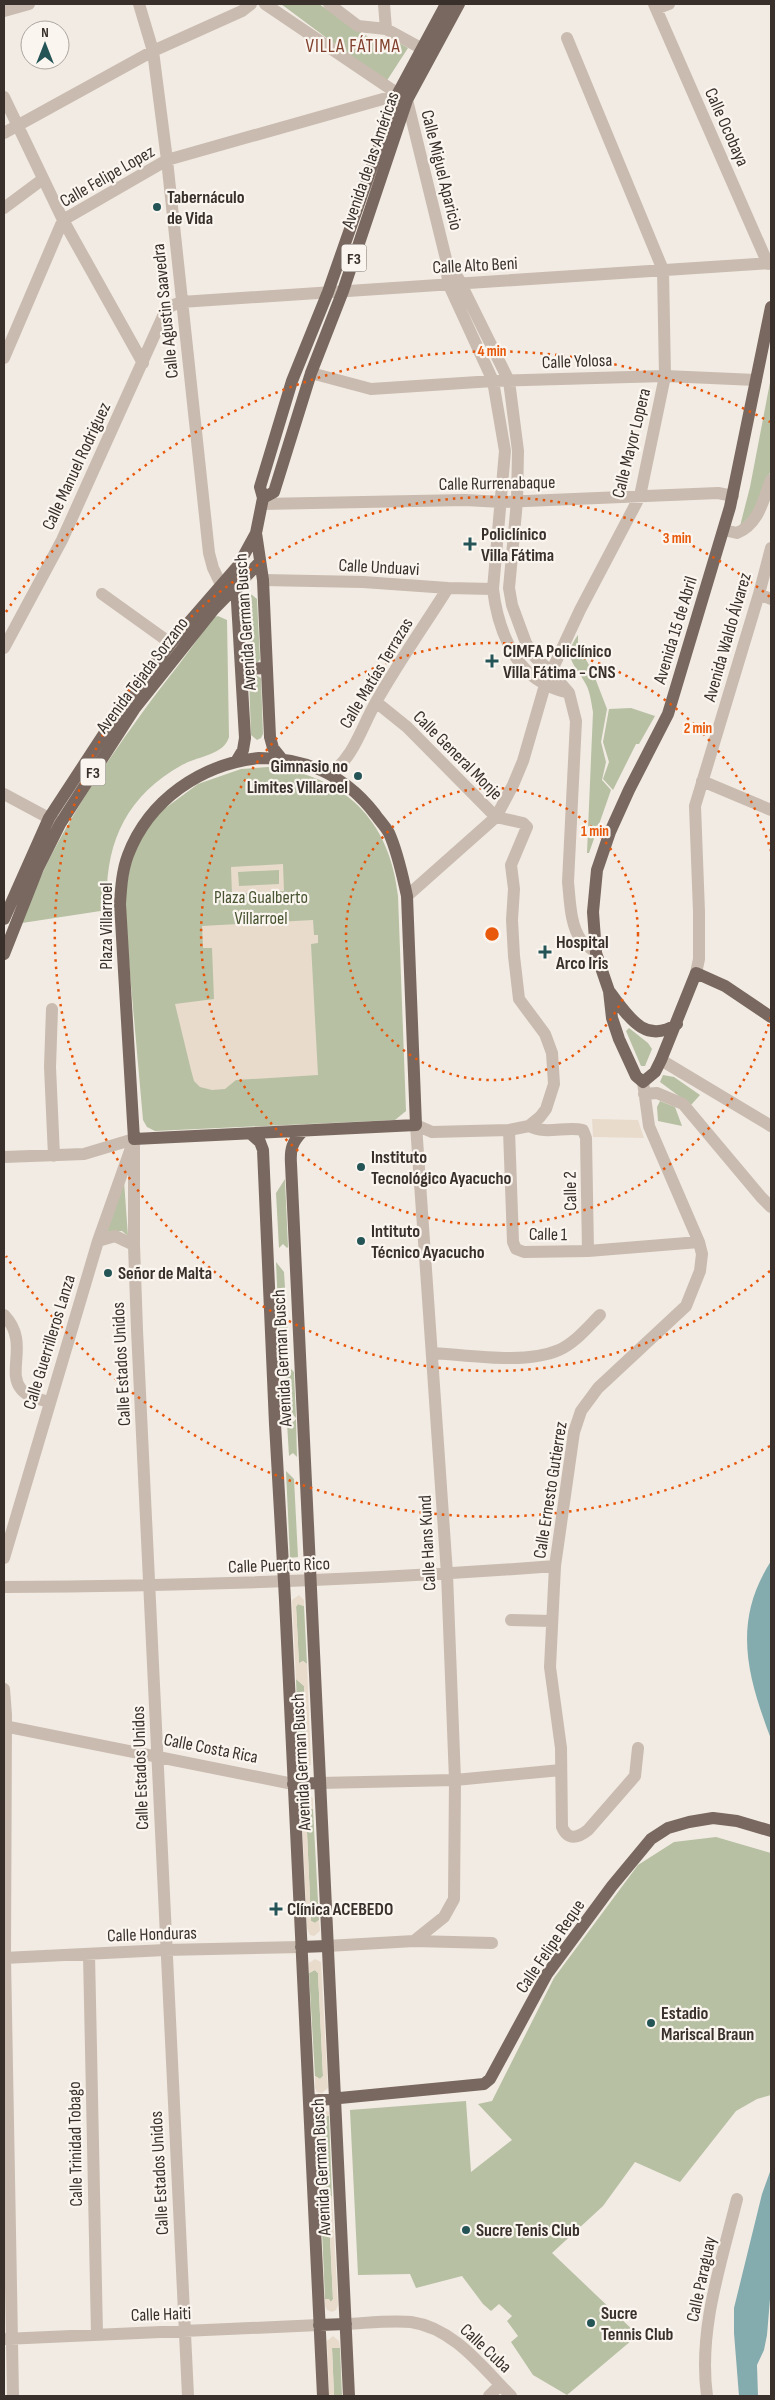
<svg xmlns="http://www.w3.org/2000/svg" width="775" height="2400" viewBox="0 0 775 2400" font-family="'Sofia Sans Condensed',sans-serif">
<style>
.green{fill:#b7c0a3}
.plaza{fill:#e8dbcb;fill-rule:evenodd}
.water{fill:#84abad}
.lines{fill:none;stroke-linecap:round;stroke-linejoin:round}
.minor{stroke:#c9bbaf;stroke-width:12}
.major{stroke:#79685f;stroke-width:12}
.ring{fill:none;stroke:#e8590c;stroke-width:2.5;stroke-dasharray:2.5 5}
.poi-dot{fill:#255457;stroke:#faf5ef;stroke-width:2}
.labels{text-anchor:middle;stroke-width:4.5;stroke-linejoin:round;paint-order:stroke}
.shield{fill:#faf5ef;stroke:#736b66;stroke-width:1}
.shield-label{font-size:16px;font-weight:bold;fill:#39302c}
.street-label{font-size:18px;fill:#39302c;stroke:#faf5ef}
.poi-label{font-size:18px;font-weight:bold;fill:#39302c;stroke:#faf5ef;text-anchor:start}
.park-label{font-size:18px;fill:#495532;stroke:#faf5ef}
.neighbourhood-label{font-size:19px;letter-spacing:1px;fill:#81402d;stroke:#faf5ef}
.centre{fill:#e8590c;stroke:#faf5ef;stroke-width:2.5}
.ring-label{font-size:15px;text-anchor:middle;font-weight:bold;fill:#e8590c;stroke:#faf5ef;stroke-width:4.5;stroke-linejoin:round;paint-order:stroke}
</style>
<rect width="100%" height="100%" fill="#f2ebe3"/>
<!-- green -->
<path class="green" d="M 281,4 L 319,4 L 386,49 L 394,40 L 408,48 L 386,82 Z
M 771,377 L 771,470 L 755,511 L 740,526 L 750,487 Z
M 251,594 L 257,599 L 260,659 L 258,662 L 250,663 L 248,659 L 245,599 Z
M 218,616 L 227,620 L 229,737 C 224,755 198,756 182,765 C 124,797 104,846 107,910 L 22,923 C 49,846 95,778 142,713 C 165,681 191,651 212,618 Z
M 578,635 L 578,646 L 592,670 L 607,709 L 601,742 L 606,762 L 602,780 L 611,790 L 589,853 L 587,853 L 593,712 C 591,701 590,690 584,681 C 572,661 563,656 578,635 Z
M 254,674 L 261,678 L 263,734 L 261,738 L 257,740 L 251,735 L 249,678 Z
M 631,708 L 655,716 L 639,744 L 636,744 L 613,790 L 603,779 L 609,762 L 603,742 L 609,709 Z
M 268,767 C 344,775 390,820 398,896 L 406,1111 L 389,1125 L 395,1120 L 155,1131 L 147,1127 L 143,1120 L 124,906 L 131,858 L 142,836 L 160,812 L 198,784 L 241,769 Z
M 629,1028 L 648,1043 L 652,1049 L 645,1066 L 641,1066 L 626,1031 Z
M 663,1075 L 674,1077 L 700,1095 L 691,1105 L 660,1082 Z
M 660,1101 L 675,1107 L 682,1126 L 658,1121 L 657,1107 Z
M 285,1179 L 288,1247 L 287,1248 L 283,1244 L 279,1248 L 276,1193 Z
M 124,1181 L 128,1236 L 122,1231 L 107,1232 Z
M 276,1262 L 284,1272 L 289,1350 L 282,1356 L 280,1352 Z
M 290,1368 L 294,1372 L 296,1418 L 287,1408 L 285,1374 Z
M 296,1419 L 297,1457 L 293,1453 L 289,1456 L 287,1423 L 290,1425 Z
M 286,1471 L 294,1479 L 298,1557 L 290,1558 Z
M 298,1604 L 304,1606 L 307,1664 L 303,1661 L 299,1664 L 296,1606 Z
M 296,1679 L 304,1686 L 307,1759 L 305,1761 L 299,1760 Z
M 308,1808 L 313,1809 L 319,1920 L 315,1923 L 311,1921 L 306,1810 Z
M 716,1837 L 771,1853 L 771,2095 L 757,2099 L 736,2111 L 680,2182 L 635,2162 L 603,2206 L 552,2253 L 638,2335 L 567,2395 L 533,2375 L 511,2342 L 518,2336 L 507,2321 L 512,2316 L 499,2304 L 491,2311 L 483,2304 L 462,2276 L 416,2288 L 410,2274 L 358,2275 L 350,2110 L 466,2101 L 471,2172 L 512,2140 L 478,2104 L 492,2101 L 554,1978 L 638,1865 L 674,1842 Z
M 315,1970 L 318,1973 L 323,2076 L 320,2079 L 315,2076 L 309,1973 Z
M 323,2113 L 329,2116 L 332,2197 L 328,2193 L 324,2197 L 322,2159 L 325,2151 L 322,2151 L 321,2116 Z
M 321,2208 L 329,2216 L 333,2299 L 331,2302 L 325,2299 Z
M 332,2348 L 340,2348 L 342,2396 L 334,2396 Z"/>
<!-- plaza -->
<path class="plaza" d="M 283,864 L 284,891 L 232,894 L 231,867 ZM 279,870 L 279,884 L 239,886 L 238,872 Z
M 313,920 L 314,935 L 318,935 L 318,943 L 311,944 L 318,1075 L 236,1080 L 225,1089 L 212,1090 L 200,1087 L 194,1081 L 191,1070 L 175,1004 L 214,999 L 212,948 L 203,948 L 202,926 Z
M 592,1119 L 638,1120 L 644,1138 L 593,1137 Z
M 299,1595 L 304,1600 L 304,1606 L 298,1604 L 296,1607 L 299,1663 L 303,1661 L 307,1664 L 311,1765 L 299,1766 L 299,1760 L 307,1759 L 304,1686 L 296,1679 L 292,1600 Z
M 306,1795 L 313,1798 L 313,1809 L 306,1810 L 311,1921 L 315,1923 L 319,1920 L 320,1931 L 314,1936 L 310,1935 L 307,1928 L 301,1798 Z
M 315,1959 L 321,1962 L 328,2088 L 322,2093 L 317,2092 L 315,2088 L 315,2076 L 320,2079 L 323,2076 L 318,1973 L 315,1970 L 309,1973 L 309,1963 Z
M 322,2108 L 329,2112 L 329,2116 L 325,2116 L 323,2113 L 321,2116 L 324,2196 L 328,2193 L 332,2197 L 338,2305 L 336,2310 L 332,2312 L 327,2310 L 325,2306 L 325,2299 L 329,2299 L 331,2302 L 333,2299 L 329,2216 L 321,2208 L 316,2112 Z
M 333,2336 L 339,2341 L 340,2348 L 332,2348 L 334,2396 L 329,2396 L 327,2341 Z"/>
<!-- water -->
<path class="water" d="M 771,1561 L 771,1739 C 747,1675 732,1622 771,1561 Z
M 771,2169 L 771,2287 L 767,2335 L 764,2350 L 757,2365 L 758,2396 L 739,2396 L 734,2333 L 734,2308 L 762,2194 Z"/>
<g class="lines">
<!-- minor -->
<path class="minor" d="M 139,4 L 153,51 L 167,160 L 209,553 L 213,568 L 226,595
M 265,4 L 407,100 L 446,259 L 448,283 L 493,381 L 505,451 L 493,589 C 497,624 512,669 547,685 C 554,689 562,691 569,693
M 329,4 L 358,26 L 386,29 L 430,53
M 384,4 L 386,29
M 654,4 L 768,264
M 656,9 L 669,4
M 4,11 L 29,4
M 4,97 L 63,220 L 143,363
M 4,133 L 153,51 L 242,11 L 251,4
M 4,208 L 43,179
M 458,278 L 509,381 L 518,451 L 517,501 L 509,588 L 512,605 L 526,643 L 535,657 L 551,672 L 569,693 L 576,721 L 568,882 C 570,900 570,925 581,940 C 585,945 592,949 596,953
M 4,358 L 63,220 L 167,160 L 397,95
M 311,373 L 371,389 L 493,381 L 665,376 L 756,380
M 262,504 L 465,500 L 502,502 L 718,493 L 733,496
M 724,530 L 737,533 C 759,524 763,500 771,480
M 263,580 L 363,582 L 448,588 L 493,589
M 102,594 L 180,650
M 759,594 L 771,599
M 4,648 L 62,540 L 164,314 L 171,306 L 181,302 L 771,263
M 376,702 L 407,727 L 496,817 L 523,823 L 527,827 L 511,865 L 514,889 L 512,920 L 514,956 L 519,999 L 545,1034 L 552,1053 L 554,1084 L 546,1109 L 540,1117 L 529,1126 L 509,1130 L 432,1132 L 416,1125 L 447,1574 L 455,1780 L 454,1899 L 444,1917 L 414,1941
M 331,773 C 354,757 362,726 376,702 C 398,663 424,626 448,588
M 702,781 L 771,810
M 4,794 L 58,823
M 407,896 L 496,817 L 513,785 L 523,761 L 545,685 L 580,610 L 640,496 L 665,376 L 663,270 L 567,38
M 696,973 L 699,959 L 699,912 L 695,806 L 759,594 L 771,548
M 52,1009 L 50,1067 L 54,1156
M 661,1060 L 771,1126
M 644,1094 L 657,1093 L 683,1104 L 761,1197 L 771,1207
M 529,1126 C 546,1135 565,1126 583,1130 L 586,1138 L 588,1251
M 509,1130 L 513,1242 L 516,1249 L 524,1252 L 588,1251 L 699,1242
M 134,1139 L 134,1245 L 137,1330 L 188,2396
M 4,1157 L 84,1154 L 134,1139
M 98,1241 L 115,1236 L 134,1245
M 4,1315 C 30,1342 6,1371 21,1389 C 27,1397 39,1399 49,1402
M 432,1353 C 469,1355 524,1365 559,1350 C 575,1343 588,1327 600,1315
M 4,1558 L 98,1241 L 131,1148
M 4,1587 C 188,1586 372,1580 555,1566
M 511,1620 L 551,1621
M 4,1689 L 6,1715 L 5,1958 L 13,2396
M 4,1726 L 293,1784
M 638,1748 L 635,1776 L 588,1830 C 578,1838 568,1841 562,1827 L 561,1748 L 550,1667 L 555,1566 L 574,1432 L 581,1411 L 598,1388 L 686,1306 L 700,1271 L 702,1254 L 699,1242 L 649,1126 L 643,1082
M 319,1783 L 455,1780 L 561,1770
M 327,1946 L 414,1941 L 492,1943
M 89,1954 L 97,2334
M 4,1958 L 165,1950 L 301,1947
M 346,2324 C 367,2323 391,2320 411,2322 C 454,2328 483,2368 511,2396
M 4,2339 L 319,2325
M 489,2396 L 500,2385
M 707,2396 C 698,2329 721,2264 737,2199"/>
<!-- major -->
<path class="major" d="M 771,307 L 730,507 L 668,714 L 629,790 L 610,832 L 597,870 L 593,912 L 596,953 L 609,991 L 612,1018 L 619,1039 L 636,1076 L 643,1082 L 655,1072 L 661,1060 L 696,973 L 725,986 L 771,1017
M 263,498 L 274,492 L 311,373 L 343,291 L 407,100 L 459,4
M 242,669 L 267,668
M 259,758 C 307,758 345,775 375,814 C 379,820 385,826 389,833 C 398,853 402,874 407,896 L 416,1125 L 134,1139 L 120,904 C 121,888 122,871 128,855 C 149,800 201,764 259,758 Z
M 281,758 L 273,748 L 270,737 L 263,580 L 256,533 L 263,498 L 260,487 L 292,381 L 328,292 L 397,95 L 446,4
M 237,760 L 243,750 L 245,738 L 236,585 L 238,566 L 256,533
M 4,919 L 49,818 L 119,711 L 171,643 L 238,566
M 4,954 L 38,868 L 60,824 L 135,708 L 214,609 L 259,563
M 609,991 C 627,1014 644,1046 677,1024
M 303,1131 C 292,1142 290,1149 291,1164 L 349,2396
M 251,1134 L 260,1142 L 263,1150 L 275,1424 L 285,1600 L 323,2396
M 293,1784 L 319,1783
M 301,1947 L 327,1946
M 309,2101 L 484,2084 L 490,2079 L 547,1974 L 612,1886 L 651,1839 L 668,1828 L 689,1822 L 713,1818 L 737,1821 L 771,1831
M 319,2325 L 346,2324"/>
</g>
<!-- distance rings -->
<g class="ring">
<circle cx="492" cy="934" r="146"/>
<path d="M771 1017A291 291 0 1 1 771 851"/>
<path d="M770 1271A437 437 0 1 1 770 597"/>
<path d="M770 1446A583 583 0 0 1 6 1256M6 612A583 583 0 0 1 770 422"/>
</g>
<!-- markers -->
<g class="poi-dot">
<circle cx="157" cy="207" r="5"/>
<path d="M467.5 536.5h5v5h5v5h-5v5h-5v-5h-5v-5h5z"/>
<path d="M489.5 653.5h5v5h5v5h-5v5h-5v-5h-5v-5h5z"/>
<circle cx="358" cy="776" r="5"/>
<path d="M542.5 944.5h5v5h5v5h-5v5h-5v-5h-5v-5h5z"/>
<circle cx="361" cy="1167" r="5"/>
<circle cx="361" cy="1241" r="5"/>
<circle cx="108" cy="1273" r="5"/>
<path d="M273.5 1901.5h5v5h5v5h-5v5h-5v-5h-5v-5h5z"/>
<circle cx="651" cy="2023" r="5"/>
<circle cx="466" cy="2230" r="5"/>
<circle cx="591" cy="2323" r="5"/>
</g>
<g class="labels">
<!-- shield labels -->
<g class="shield">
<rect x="341.5" y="244.5" width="25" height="27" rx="4"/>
<rect x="80.5" y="758.5" width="25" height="27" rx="4"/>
</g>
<g class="shield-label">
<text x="354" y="264">F3</text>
<text x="93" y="778">F3</text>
</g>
<!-- street labels -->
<g class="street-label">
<text transform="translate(727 127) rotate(66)" y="6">Calle Ocobaya</text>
<text transform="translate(370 160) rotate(-71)" y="6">Avenida de las Américas</text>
<text transform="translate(442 170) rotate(76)" y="6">Calle Miguel Aparicio</text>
<text transform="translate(107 176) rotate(-30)" y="6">Calle Felipe Lopez</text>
<text transform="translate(475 265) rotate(-3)" y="6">Calle Alto Beni</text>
<text transform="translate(165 311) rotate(-96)" y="6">Calle Agustin Saavedra</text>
<text transform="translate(577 361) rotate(-2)" y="6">Calle Yolosa</text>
<text transform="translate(631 443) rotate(-76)" y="6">Calle Mayor Lopera</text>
<text transform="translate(76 466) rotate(-65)" y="6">Calle Manuel Rodriguez</text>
<text transform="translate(497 483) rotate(-1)" y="6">Calle Rurrenabaque</text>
<text transform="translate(379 567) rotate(3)" y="6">Calle Unduavi</text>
<text transform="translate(245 622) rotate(-94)" y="6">Avenida German Busch</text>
<text transform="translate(675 630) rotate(-73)" y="6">Avenida 15 de Abril</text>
<text transform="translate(727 637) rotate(-74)" y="6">Avenida Waldo Álvarez</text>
<text transform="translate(376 673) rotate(-59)" y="6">Calle Matías Terrazas</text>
<text transform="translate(142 675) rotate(-53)" y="6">Avenida Tejada Sorzano</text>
<text transform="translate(458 755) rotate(45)" y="6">Calle General Monje</text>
<text transform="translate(106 926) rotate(-90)" y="6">Plaza Villarroel</text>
<text transform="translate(570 1191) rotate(-91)" y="6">Calle 2</text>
<text transform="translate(548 1234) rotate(1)" y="6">Calle 1</text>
<text transform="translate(49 1342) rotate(-73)" y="6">Calle Guerrilleros Lanza</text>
<text transform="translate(282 1358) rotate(-93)" y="6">Avenida German Busch</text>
<text transform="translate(121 1364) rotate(-93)" y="6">Calle Estados Unidos</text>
<text transform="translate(550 1490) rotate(-81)" y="6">Calle Ernesto Gutierrez</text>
<text transform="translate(427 1543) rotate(-93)" y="6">Calle Hans Kund</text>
<text transform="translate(279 1565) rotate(-2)" y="6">Calle Puerto Rico</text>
<text transform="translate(211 1748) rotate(11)" y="6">Calle Costa Rica</text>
<text transform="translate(301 1762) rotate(-93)" y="6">Avenida German Busch</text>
<text transform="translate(140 1768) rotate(-92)" y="6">Calle Estados Unidos</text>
<text transform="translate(152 1934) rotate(-2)" y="6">Calle Honduras</text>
<text transform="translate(550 1946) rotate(-56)" y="6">Calle Felipe Reque</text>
<text transform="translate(75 2144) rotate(-91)" y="6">Calle Trinidad Tobago</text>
<text transform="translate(321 2167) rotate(-93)" y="6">Avenida German Busch</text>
<text transform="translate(159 2173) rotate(-93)" y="6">Calle Estados Unidos</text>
<text transform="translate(701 2279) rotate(-78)" y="6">Calle Paraguay</text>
<text transform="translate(161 2314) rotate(-2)" y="6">Calle Haiti</text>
<text transform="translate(486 2348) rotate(43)" y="6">Calle Cuba</text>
</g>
<!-- poi labels -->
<g class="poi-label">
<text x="167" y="203">Tabernáculo<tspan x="167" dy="21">de Vida</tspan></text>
<text x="481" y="540">Policlínico<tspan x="481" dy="21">Villa Fátima</tspan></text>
<text x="503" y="657">CIMFA Policlínico<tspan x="503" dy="21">Villa Fátima - CNS</tspan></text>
<text x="348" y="772" text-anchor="end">Gimnasio no<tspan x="348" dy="21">Limites Villaroel</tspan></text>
<text x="556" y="948">Hospital<tspan x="556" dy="21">Arco Iris</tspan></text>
<text x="371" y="1163">Instituto<tspan x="371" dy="21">Tecnológico Ayacucho</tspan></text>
<text x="371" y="1237">Intituto<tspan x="371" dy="21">Técnico Ayacucho</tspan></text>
<text x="118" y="1279">Señor de Malta</text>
<text x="287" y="1915">Clínica ACEBEDO</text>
<text x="661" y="2019">Estadio<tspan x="661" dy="21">Mariscal Braun</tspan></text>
<text x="476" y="2236">Sucre Tenis Club</text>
<text x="601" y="2319">Sucre<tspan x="601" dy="21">Tennis Club</tspan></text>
</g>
<!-- park labels -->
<g class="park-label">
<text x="261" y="903">Plaza Gualberto<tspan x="261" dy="21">Villarroel</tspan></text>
</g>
<!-- neighbourhood labels -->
<g class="neighbourhood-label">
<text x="353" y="52">VILLA FÁTIMA</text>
</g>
</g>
<circle cx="492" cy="934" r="8" class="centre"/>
<g class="ring-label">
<text x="492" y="356">4 min</text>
<text x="677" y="543">3 min</text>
<text x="698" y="733">2 min</text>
<text x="595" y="836">1 min</text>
</g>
<!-- border -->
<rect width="775" height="2400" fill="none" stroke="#39302c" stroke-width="10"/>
<!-- north arrow -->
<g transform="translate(45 45)"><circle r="24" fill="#faf5ef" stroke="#ada6a1"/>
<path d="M0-4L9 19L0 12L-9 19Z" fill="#255457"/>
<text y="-8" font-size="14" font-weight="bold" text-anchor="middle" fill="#39302c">N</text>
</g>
</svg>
